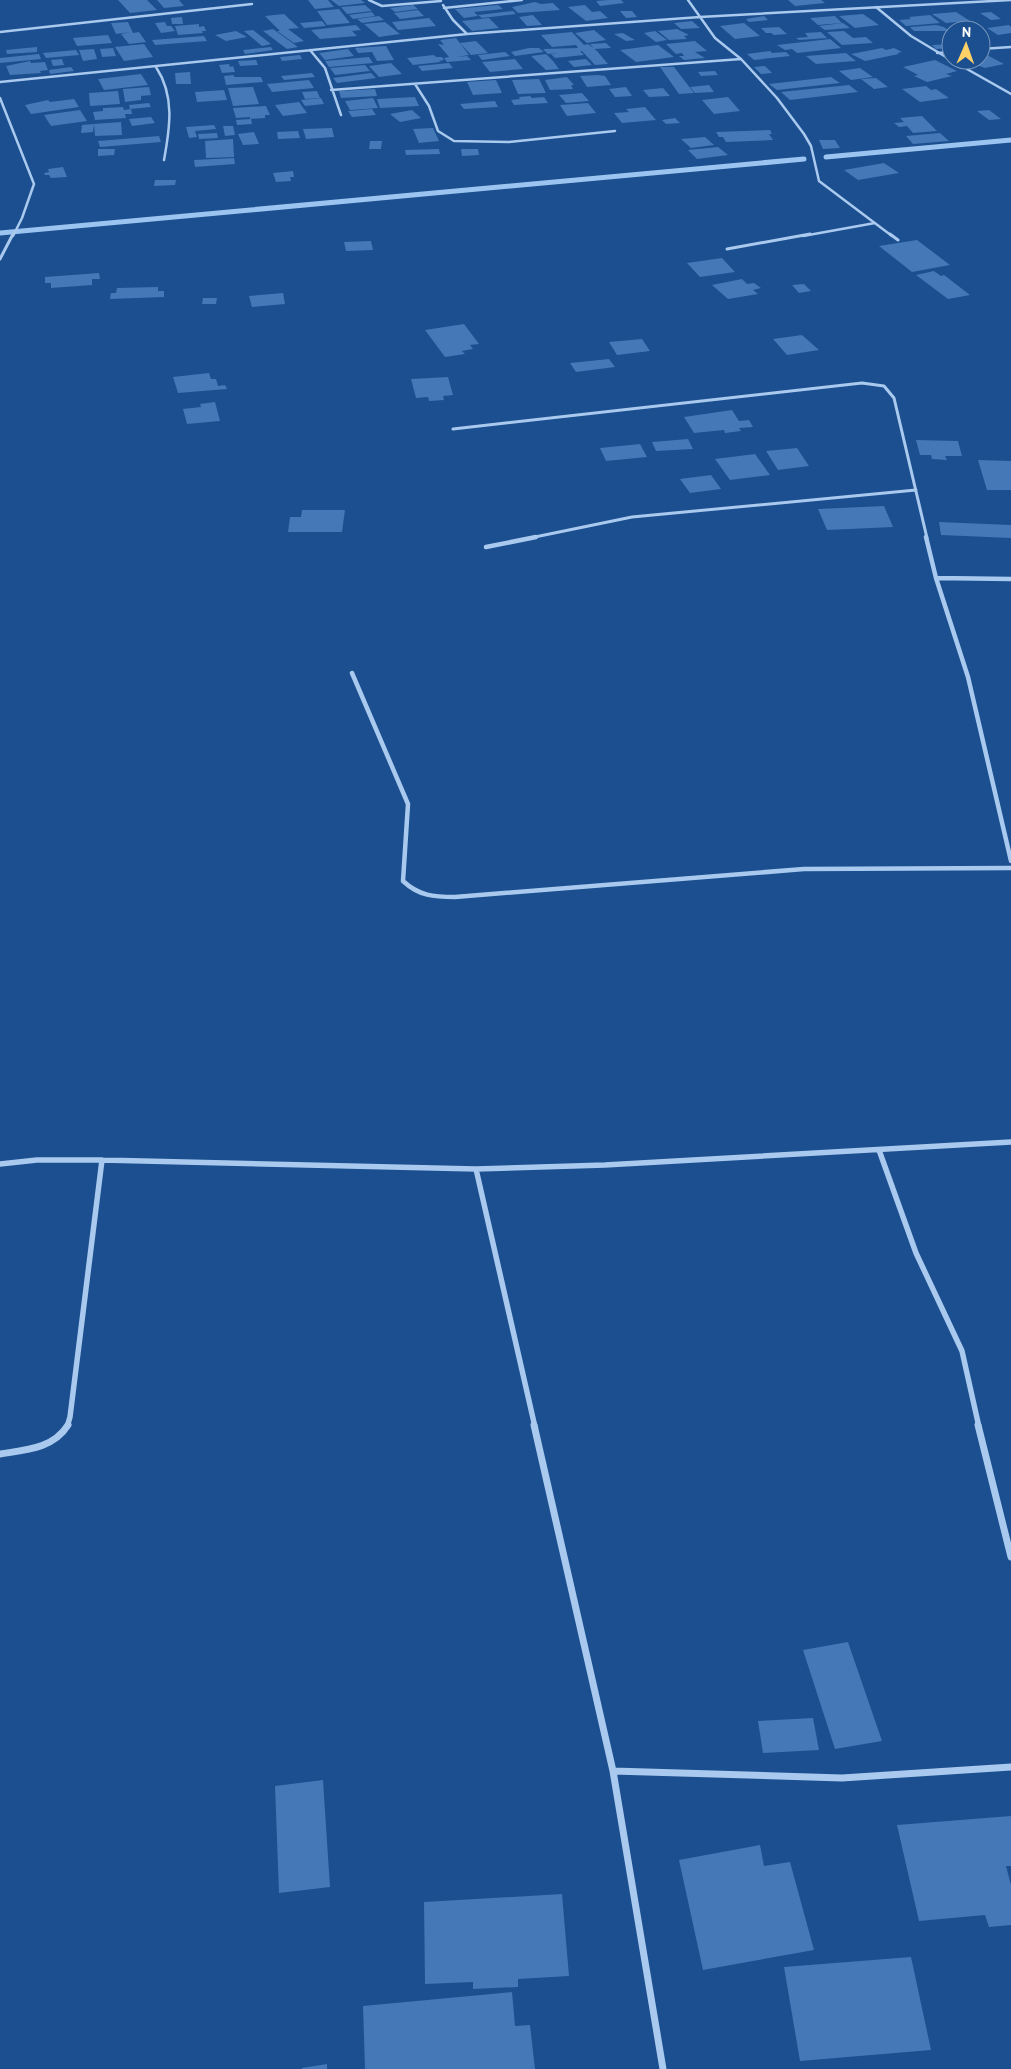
<svg xmlns="http://www.w3.org/2000/svg" width="1011" height="2069" viewBox="0 0 1011 2069" font-family="'PT Sans',sans-serif">
<style>
.lines{fill:none;stroke-linecap:round;stroke-linejoin:round}
.stream{stroke:#9cc4f0;stroke-width:5}
.building{fill:#4478b7}
.minor-far4{stroke:#a9c9ee;stroke-width:2.5}
.minor-far3{stroke:#a9c9ee;stroke-width:3}
.minor-far2{stroke:#a9c9ee;stroke-width:4.5}
.minor-far1{stroke:#a9c9ee;stroke-width:5.5}
.minor{stroke:#a9c9ee;stroke-width:7}
</style>
<rect width="100%" height="100%" fill="#1b4f8f"/>
<g class="lines">
<!-- stream -->
<path class="stream" d="M 826,157 L 1011,140
M 0,233 L 804,159"/>
</g>
<!-- building -->
<path class="building" d="M 118,0 L 147,0 L 157,10 L 130,13 Z
M 157,0 L 179,0 L 184,6 L 164,8 Z
M 308,0 L 328,0 L 334,7 L 315,9 Z
M 331,0 L 361,0 L 365,3 L 339,6 Z
M 609,0 L 621,0 L 624,3 L 600,6 L 596,1 Z
M 788,0 L 821,0 L 825,3 L 795,6 Z
M 535,2 L 541,4 L 553,3 L 560,10 L 518,13 L 512,7 Z
M 365,5 L 372,11 L 347,14 L 341,7 Z
M 413,5 L 418,9 L 395,12 L 390,8 Z
M 498,5 L 503,9 L 474,12 L 478,16 L 464,18 L 455,9 Z
M 585,5 L 592,12 L 600,11 L 608,18 L 586,21 L 568,7 Z
M 339,9 L 350,23 L 327,25 L 317,11 Z
M 418,10 L 424,16 L 400,19 L 394,13 Z
M 513,11 L 516,14 L 482,18 L 478,15 Z
M 620,11 L 632,11 L 637,17 L 626,18 Z
M 372,12 L 375,16 L 353,19 L 349,15 Z
M 956,12 L 970,21 L 946,23 L 932,14 Z
M 991,12 L 1001,19 L 991,20 L 980,13 Z
M 284,14 L 299,28 L 288,29 L 304,41 L 294,43 L 277,31 L 280,31 L 265,16 Z
M 863,14 L 879,25 L 855,28 L 839,16 Z
M 533,15 L 542,25 L 527,26 L 519,17 Z
M 930,15 L 940,23 L 906,26 L 899,20 L 911,19 L 909,17 Z
M 379,16 L 384,20 L 362,23 L 357,19 Z
M 764,16 L 768,20 L 749,22 L 746,19 Z
M 835,16 L 842,23 L 818,25 L 810,18 Z
M 182,17 L 183,24 L 172,24 L 171,18 Z
M 429,18 L 436,26 L 398,30 L 392,22 Z
M 489,18 L 499,28 L 472,31 L 462,21 Z
M 322,21 L 326,26 L 304,28 L 300,23 Z
M 692,21 L 700,28 L 681,29 L 674,23 Z
M 128,22 L 133,33 L 139,32 L 146,42 L 129,44 L 121,34 L 131,32 L 116,34 L 111,23 Z
M 165,22 L 167,26 L 171,26 L 175,31 L 161,33 L 155,23 Z
M 385,22 L 400,34 L 379,37 L 364,24 Z
M 744,23 L 760,36 L 735,39 L 720,26 Z
M 843,23 L 850,28 L 825,30 L 819,26 Z
M 199,24 L 199,27 L 204,26 L 206,31 L 202,31 L 203,33 L 178,35 L 175,26 Z
M 356,25 L 361,30 L 352,31 L 357,36 L 320,39 L 311,30 Z
M 936,25 L 944,27 L 949,31 L 914,31 L 910,27 Z
M 1009,25 L 1011,27 L 1011,33 L 998,35 L 987,28 Z
M 779,27 L 787,34 L 774,35 L 771,33 L 766,33 L 761,28 Z
M 273,29 L 298,47 L 287,49 L 263,31 Z
M 677,29 L 689,35 L 684,36 L 687,39 L 669,40 L 658,31 Z
M 253,30 L 271,44 L 262,46 L 244,31 Z
M 594,30 L 606,40 L 587,43 L 575,33 Z
M 236,31 L 247,37 L 226,41 L 215,35 Z
M 655,31 L 667,40 L 656,42 L 644,33 Z
M 844,31 L 853,38 L 866,37 L 873,43 L 842,45 L 827,32 Z
M 572,32 L 584,45 L 588,44 L 597,51 L 608,64 L 595,65 L 582,51 L 580,51 L 584,55 L 555,58 L 551,54 L 558,53 L 548,54 L 543,49 L 578,48 L 576,45 L 552,47 L 541,35 Z
M 821,32 L 827,38 L 799,40 L 796,38 L 808,37 L 805,33 Z
M 623,33 L 635,40 L 626,41 L 614,34 Z
M 108,35 L 112,43 L 77,46 L 73,38 Z
M 204,36 L 207,41 L 155,45 L 152,40 Z
M 456,38 L 469,55 L 456,57 L 467,56 L 471,60 L 447,62 L 444,58 L 449,57 L 438,44 L 444,45 L 440,40 Z
M 830,39 L 841,48 L 797,53 L 792,49 L 785,50 L 777,45 Z
M 476,41 L 488,53 L 471,55 L 460,43 Z
M 695,41 L 707,51 L 695,52 L 705,58 L 684,60 L 679,56 L 684,56 L 682,53 L 676,54 L 666,44 Z
M 606,43 L 611,48 L 594,49 L 590,44 Z
M 144,44 L 153,57 L 124,61 L 115,47 Z
M 951,44 L 951,48 L 936,49 L 932,45 Z
M 658,45 L 674,57 L 636,62 L 620,50 Z
M 386,46 L 394,60 L 377,61 L 372,52 L 358,53 L 355,48 Z
M 37,47 L 37,52 L 7,54 L 6,50 Z
M 271,47 L 273,50 L 245,54 L 243,50 Z
M 113,48 L 116,56 L 102,57 L 100,49 Z
M 529,48 L 539,48 L 544,52 L 515,56 L 511,52 Z
M 882,48 L 886,50 L 894,48 L 902,52 L 897,53 L 899,54 L 865,61 L 851,54 Z
M 94,49 L 97,59 L 83,61 L 79,50 Z
M 348,49 L 354,56 L 325,60 L 319,53 Z
M 76,50 L 79,55 L 46,58 L 43,53 Z
M 770,51 L 772,53 L 786,52 L 790,56 L 754,60 L 747,54 Z
M 505,52 L 510,56 L 482,60 L 478,55 Z
M 846,53 L 856,61 L 816,64 L 806,56 Z
M 39,54 L 41,59 L 0,63 L 0,58 Z
M 546,54 L 553,61 L 559,69 L 546,70 L 531,56 Z
M 300,55 L 302,59 L 282,61 L 280,57 Z
M 434,55 L 436,57 L 442,57 L 444,60 L 439,61 L 441,62 L 413,65 L 407,58 Z
M 987,55 L 1004,64 L 985,68 L 971,63 L 976,62 L 972,60 L 981,60 L 981,56 Z
M 369,57 L 373,63 L 329,67 L 325,61 Z
M 62,59 L 64,65 L 53,66 L 51,60 Z
M 515,59 L 523,69 L 490,72 L 482,62 Z
M 586,59 L 592,65 L 574,67 L 568,61 Z
M 256,60 L 258,65 L 240,66 L 238,61 Z
M 935,60 L 957,71 L 946,74 L 952,76 L 927,82 L 914,76 L 918,75 L 903,67 Z
M 30,61 L 31,63 L 45,62 L 48,70 L 40,71 L 41,73 L 10,75 L 6,66 Z
M 391,63 L 402,74 L 379,77 L 369,66 Z
M 449,63 L 453,68 L 422,71 L 418,66 Z
M 229,64 L 230,67 L 233,66 L 235,72 L 222,73 L 219,65 Z
M 365,65 L 370,71 L 335,75 L 330,68 Z
M 765,66 L 772,73 L 761,74 L 754,67 Z
M 71,67 L 74,71 L 50,74 L 49,70 Z
M 660,67 L 674,67 L 694,93 L 679,94 Z
M 860,68 L 873,77 L 851,80 L 839,71 Z
M 715,71 L 718,75 L 701,76 L 698,72 Z
M 190,72 L 191,84 L 176,84 L 175,73 Z
M 312,73 L 315,77 L 284,80 L 281,76 Z
M 371,73 L 376,78 L 337,83 L 333,78 Z
M 141,74 L 148,85 L 104,90 L 98,79 Z
M 234,75 L 234,77 L 261,77 L 263,82 L 226,85 L 224,76 Z
M 598,75 L 605,76 L 611,85 L 587,87 L 580,76 Z
M 567,77 L 574,85 L 571,85 L 573,89 L 550,90 L 545,80 Z
M 831,77 L 840,83 L 777,90 L 769,84 Z
M 876,78 L 888,87 L 874,89 L 861,79 Z
M 539,79 L 546,93 L 518,94 L 512,80 Z
M 309,80 L 314,88 L 272,92 L 267,84 Z
M 496,80 L 502,93 L 473,95 L 467,82 Z
M 709,85 L 714,92 L 695,93 L 690,87 Z
M 849,85 L 858,92 L 790,100 L 781,92 Z
M 926,86 L 931,90 L 936,89 L 949,98 L 920,102 L 902,89 Z
M 149,87 L 151,95 L 141,96 L 141,100 L 125,102 L 123,89 Z
M 253,87 L 259,104 L 233,106 L 228,88 Z
M 626,87 L 632,96 L 615,97 L 609,89 Z
M 663,88 L 670,96 L 649,97 L 643,90 Z
M 375,89 L 377,96 L 341,98 L 339,91 Z
M 224,90 L 227,100 L 197,102 L 195,92 Z
M 118,91 L 120,104 L 90,106 L 89,93 Z
M 317,91 L 320,98 L 305,99 L 302,92 Z
M 582,93 L 589,101 L 566,103 L 559,95 Z
M 530,96 L 532,98 L 544,97 L 548,103 L 514,105 L 511,100 L 520,99 L 519,97 Z
M 415,97 L 419,106 L 380,108 L 377,99 Z
M 728,97 L 740,111 L 714,114 L 702,100 Z
M 321,98 L 324,104 L 305,106 L 301,100 Z
M 373,98 L 378,108 L 350,110 L 345,101 Z
M 74,99 L 79,107 L 31,114 L 25,105 L 48,100 L 50,102 Z
M 495,101 L 498,107 L 464,109 L 460,104 Z
M 299,102 L 307,113 L 283,116 L 275,105 Z
M 149,103 L 151,107 L 130,109 L 129,105 Z
M 588,103 L 596,113 L 567,116 L 560,105 Z
M 266,106 L 270,115 L 265,115 L 265,118 L 250,119 L 250,117 L 236,118 L 233,108 Z
M 123,107 L 124,110 L 131,109 L 132,114 L 125,114 L 126,118 L 95,120 L 93,112 L 103,111 L 103,108 Z
M 645,107 L 656,120 L 622,123 L 614,113 L 629,112 L 626,109 Z
M 372,109 L 376,115 L 352,117 L 348,111 Z
M 80,110 L 87,121 L 51,126 L 44,115 Z
M 412,110 L 421,118 L 400,122 L 390,114 Z
M 989,110 L 1001,119 L 989,120 L 977,111 Z
M 922,116 L 937,131 L 913,133 L 907,126 L 899,127 L 894,123 L 904,122 L 900,118 Z
M 151,117 L 155,123 L 132,126 L 129,119 Z
M 675,118 L 680,123 L 666,124 L 662,120 Z
M 251,119 L 252,124 L 237,125 L 236,120 Z
M 121,122 L 122,135 L 95,136 L 94,124 Z
M 94,124 L 93,132 L 81,133 L 82,125 Z
M 214,125 L 216,129 L 195,131 L 197,137 L 189,138 L 186,127 Z
M 223,126 L 233,126 L 235,135 L 225,136 Z
M 332,128 L 334,137 L 306,139 L 303,129 Z
M 433,128 L 439,141 L 419,143 L 413,129 Z
M 770,130 L 772,134 L 769,134 L 773,140 L 726,142 L 723,137 L 719,137 L 716,132 Z
M 298,131 L 300,138 L 278,139 L 277,132 Z
M 254,132 L 259,144 L 243,145 L 238,134 Z
M 217,133 L 218,138 L 199,139 L 198,134 Z
M 940,133 L 949,141 L 913,144 L 906,136 Z
M 159,136 L 161,142 L 100,147 L 98,141 Z
M 705,137 L 714,145 L 691,148 L 681,139 Z
M 233,139 L 234,157 L 206,158 L 205,141 Z
M 819,140 L 835,140 L 840,148 L 823,149 Z
M 370,141 L 382,141 L 381,149 L 369,149 Z
M 718,147 L 728,155 L 697,159 L 688,150 Z
M 98,149 L 115,149 L 114,155 L 98,156 Z
M 439,149 L 440,154 L 406,155 L 405,150 Z
M 461,149 L 478,149 L 479,155 L 462,156 Z
M 234,158 L 235,164 L 195,167 L 194,160 Z
M 884,163 L 899,173 L 858,180 L 844,170 Z
M 63,167 L 67,177 L 51,178 L 49,175 L 45,175 L 44,173 L 49,172 L 48,169 Z
M 293,171 L 294,177 L 290,177 L 291,181 L 276,182 L 273,173 Z
M 155,180 L 176,180 L 175,185 L 154,186 Z
M 917,240 L 950,265 L 912,272 L 879,246 Z
M 371,241 L 373,250 L 346,251 L 344,242 Z
M 722,258 L 735,272 L 700,277 L 687,263 Z
M 934,271 L 941,276 L 944,275 L 970,295 L 948,299 L 916,275 Z
M 99,273 L 100,279 L 92,279 L 92,285 L 51,288 L 51,283 L 45,283 L 45,277 Z
M 742,279 L 747,284 L 754,283 L 761,288 L 753,290 L 758,294 L 728,299 L 712,285 Z
M 804,284 L 811,291 L 799,293 L 792,285 Z
M 158,287 L 158,291 L 164,291 L 164,297 L 110,299 L 111,293 L 116,293 L 117,288 Z
M 283,293 L 285,304 L 252,307 L 249,296 Z
M 203,298 L 217,298 L 216,304 L 202,304 Z
M 464,324 L 479,344 L 470,345 L 473,349 L 462,351 L 465,354 L 445,357 L 425,330 Z
M 802,335 L 819,350 L 787,355 L 773,339 Z
M 642,339 L 650,351 L 617,355 L 609,342 Z
M 609,359 L 615,367 L 576,372 L 570,363 Z
M 209,373 L 211,379 L 216,379 L 218,386 L 225,385 L 227,389 L 178,393 L 173,377 Z
M 448,377 L 453,395 L 443,396 L 444,400 L 429,401 L 428,397 L 416,398 L 411,379 Z
M 215,402 L 220,421 L 187,424 L 183,409 L 201,407 L 200,404 Z
M 732,410 L 739,421 L 749,420 L 753,427 L 739,428 L 741,431 L 725,433 L 724,430 L 694,433 L 684,417 Z
M 688,439 L 693,449 L 656,451 L 652,442 Z
M 916,440 L 958,441 L 962,456 L 945,456 L 947,460 L 932,459 L 931,455 L 920,455 Z
M 640,444 L 647,457 L 606,461 L 600,448 Z
M 797,448 L 809,466 L 778,470 L 766,451 Z
M 755,454 L 770,475 L 730,480 L 715,459 Z
M 978,460 L 1011,461 L 1011,490 L 987,490 Z
M 711,475 L 721,489 L 690,493 L 680,479 Z
M 884,506 L 893,527 L 827,530 L 818,509 Z
M 302,510 L 345,510 L 342,532 L 288,532 L 290,517 L 301,517 Z
M 939,522 L 1011,525 L 1011,538 L 941,535 Z
M 848,1642 L 882,1741 L 835,1749 L 803,1650 Z
M 813,1718 L 819,1750 L 763,1753 L 758,1721 Z
M 323,1780 L 330,1887 L 279,1893 L 275,1786 Z
M 1011,1816 L 1011,1866 L 1006,1866 L 1011,1885 L 1011,1925 L 989,1927 L 985,1915 L 919,1921 L 897,1825 Z
M 760,1845 L 764,1866 L 790,1862 L 814,1950 L 703,1970 L 679,1860 Z
M 562,1894 L 569,1976 L 518,1979 L 518,1987 L 473,1989 L 473,1982 L 425,1984 L 424,1902 Z
M 911,1957 L 931,2050 L 800,2061 L 784,1967 Z
M 512,1992 L 515,2026 L 530,2025 L 535,2069 L 365,2069 L 363,2006 Z
M 327,2064 L 327,2069 L 302,2069 L 302,2068 Z"/>
<g class="lines">
<!-- minor-far4 -->
<path class="minor-far4" d="M 369,0 L 382,6 L 441,1
M 688,0 L 715,38 L 741,59 L 777,98 L 804,134 L 811,146 L 819,181 L 892,236
M 443,5 L 453,20 L 467,34
M 876,7 L 911,36 L 951,60
M 444,8 L 522,0
M 0,32 L 252,4
M 981,49 L 1011,47
M 310,50 L 325,68 L 341,115
M 937,53 L 951,52
M 951,60 L 1011,94
M 156,67 C 175,96 170,127 164,160
M 0,82 L 467,34 L 700,17 L 1011,0
M 415,84 L 429,106 L 438,131 L 454,141 L 509,142 L 615,131
M 331,90 L 741,59
M 0,98 L 34,184 L 22,218 L 13,236
M 803,236 L 875,223"/>
<!-- minor-far3 -->
<path class="minor-far3" d="M 890,234 L 898,240
M 727,249 L 810,234
M 0,259 L 13,234
M 453,429 L 862,383 L 884,386 L 894,398 L 927,538
M 530,538 L 632,517 L 916,490"/>
<!-- minor-far2 -->
<path class="minor-far2" d="M 926,537 L 936,578 L 968,677 L 1011,861
M 486,547 L 536,537
M 936,578 L 1011,579
M 352,673 L 408,804 L 403,881 C 419,896 434,897 455,897 L 804,869 L 1011,868"/>
<!-- minor-far1 -->
<path class="minor-far1" d="M 879,1150 L 916,1253 L 962,1351 L 979,1427
M 0,1164 L 37,1160 L 102,1160 L 476,1169 L 605,1165 L 1011,1142
M 476,1169 L 535,1427
M 67,1427 L 70,1417 L 102,1160"/>
<!-- minor -->
<path class="minor" d="M 534,1425 L 613,1771 L 663,2069
M 978,1425 L 1011,1557
M 0,1454 C 25,1450 53,1449 68,1425
M 613,1771 L 842,1778 L 1011,1767"/>
</g>
<!-- north arrow -->
<g transform="translate(966 45) rotate(2)"><circle r="24" fill="#1b4f8f" stroke="#7695bc"/>
<path d="M0-4L9 19L0 12L-9 19Z" fill="#ffd166"/>
<text y="-8" font-size="14" font-weight="bold" text-anchor="middle" fill="#ffffff">N</text>
</g>
</svg>
